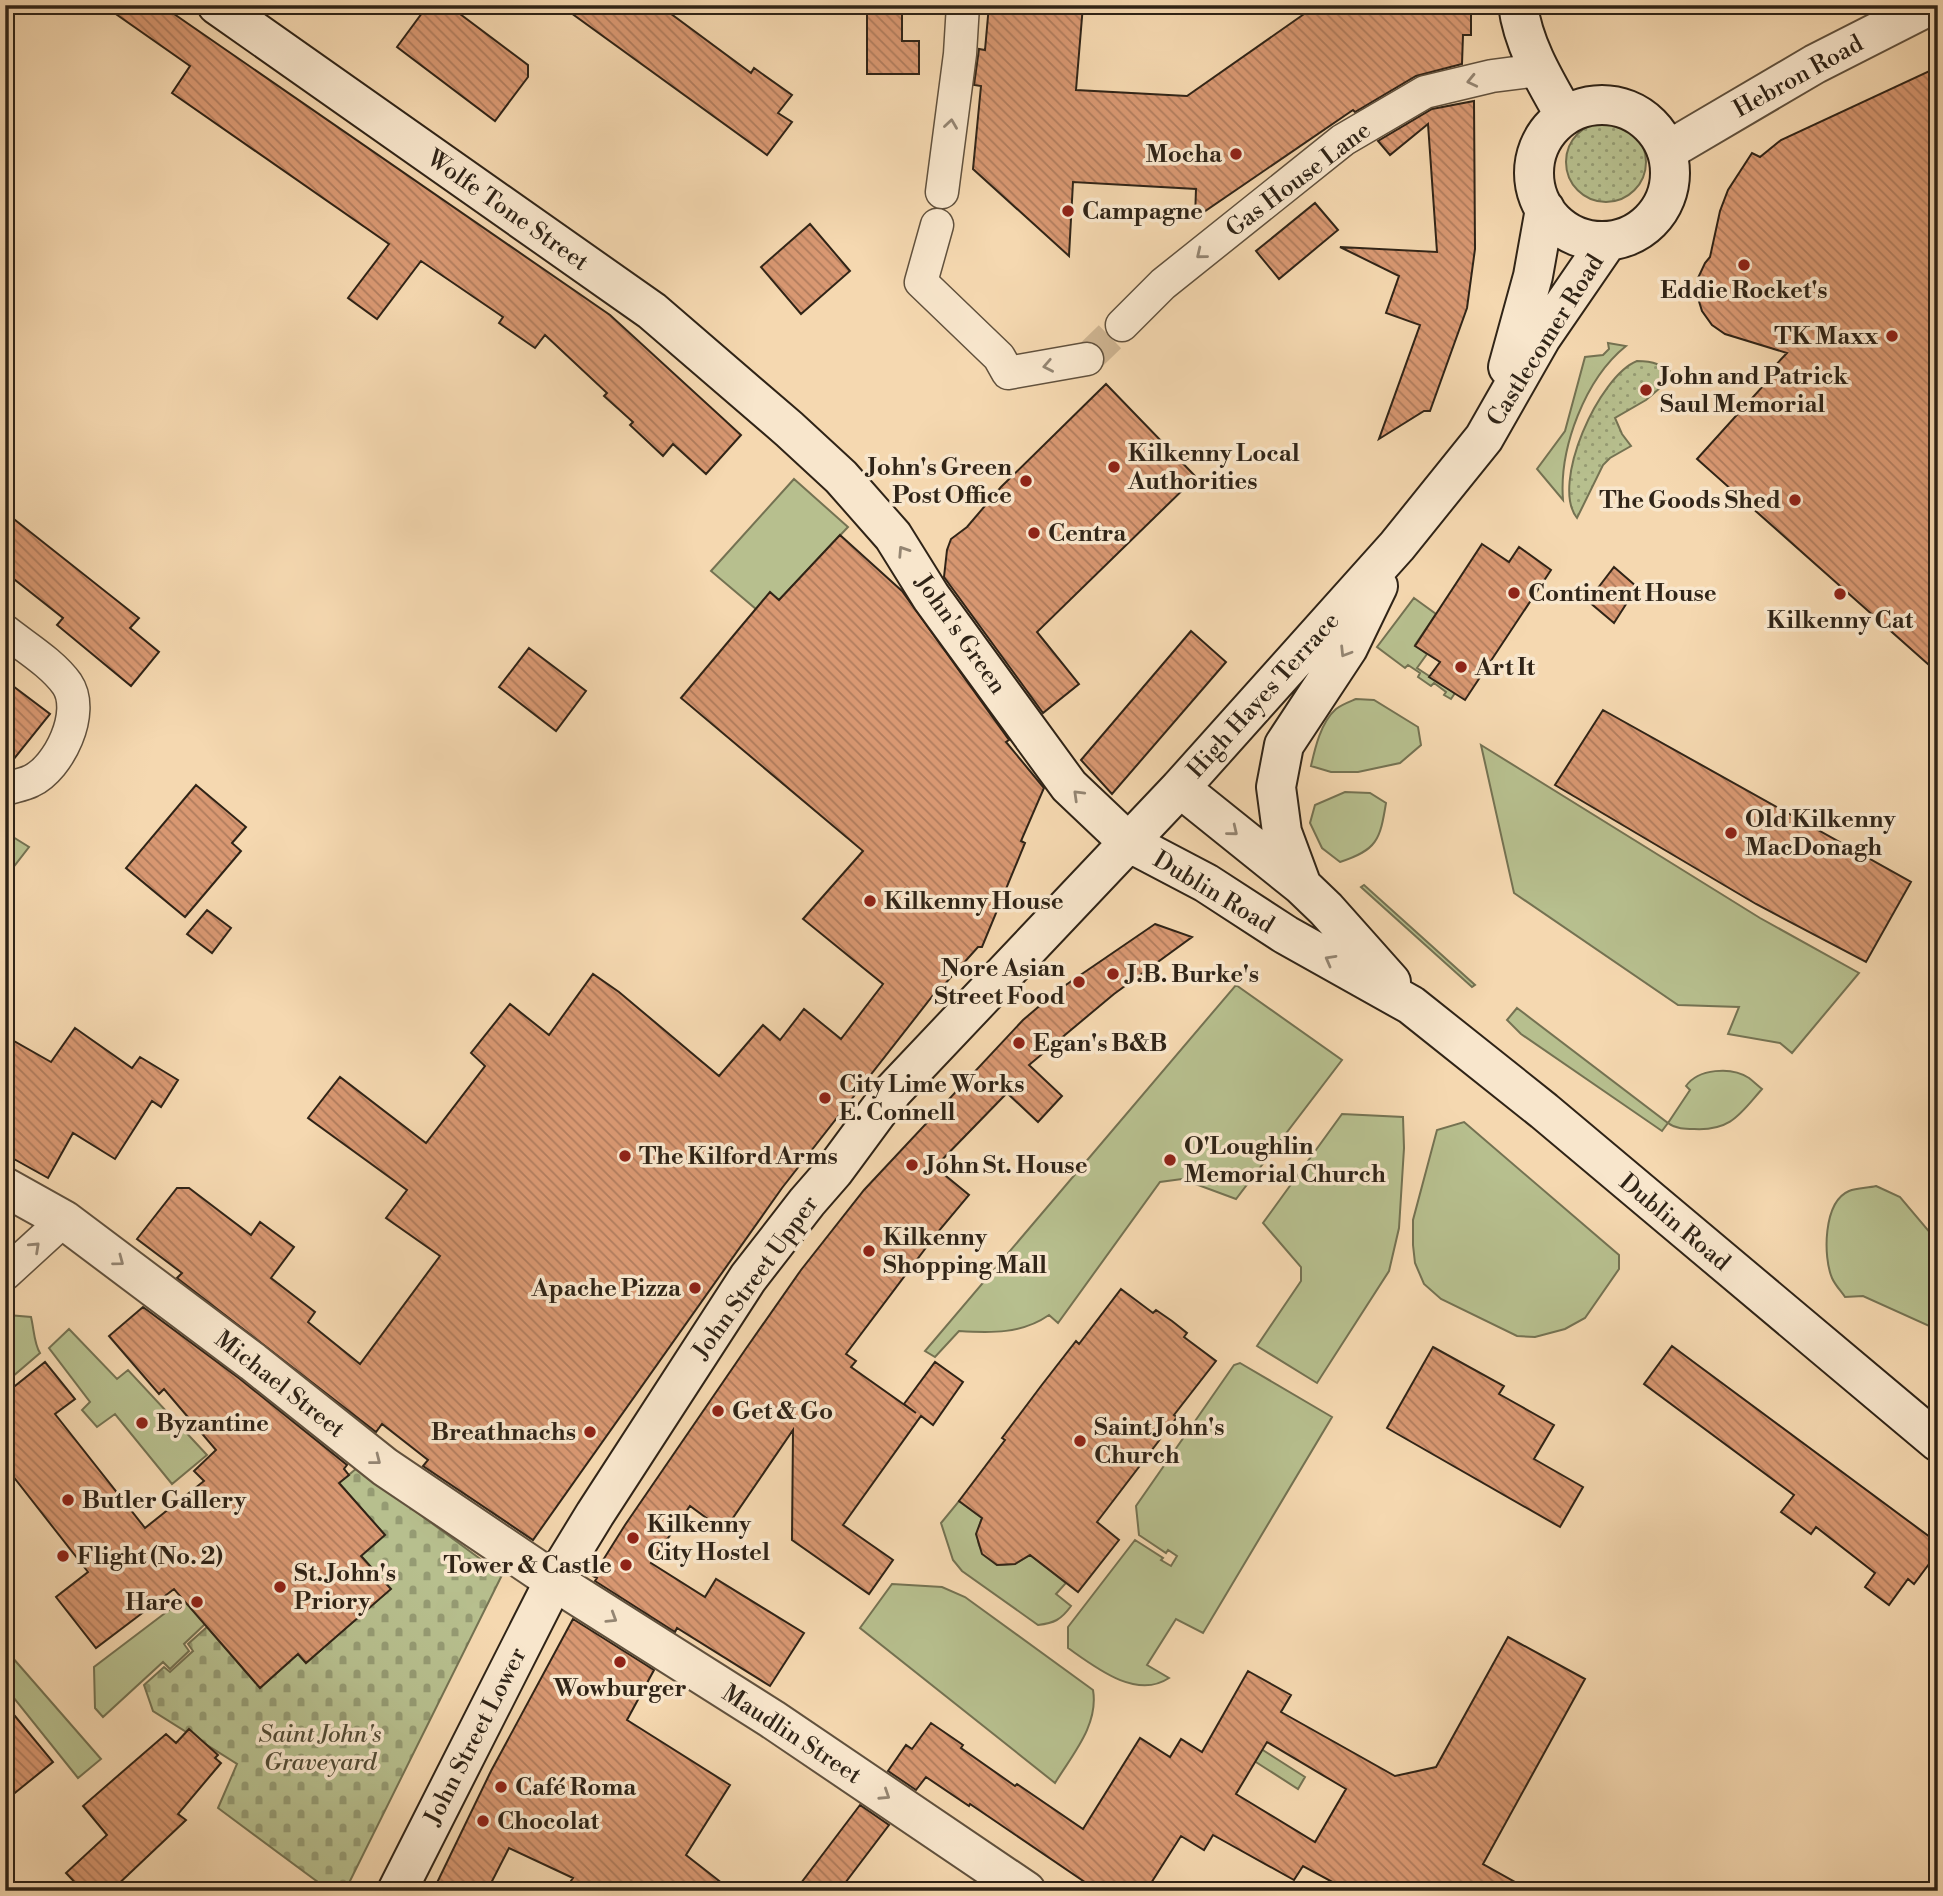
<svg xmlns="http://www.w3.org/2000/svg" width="1943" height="1896" viewBox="0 0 1943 1896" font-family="'Libre Bodoni',serif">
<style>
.grass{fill:#b7bf8e;stroke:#747252;stroke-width:2}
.cemetery{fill:url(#cemetery-stones);stroke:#747252;stroke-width:2}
.park{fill:url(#park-dots);stroke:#747252;stroke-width:2}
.building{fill:url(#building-back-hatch);stroke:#302417;stroke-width:2;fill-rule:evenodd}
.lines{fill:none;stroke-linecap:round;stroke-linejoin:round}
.minor-tunnel{stroke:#ceb491;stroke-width:32;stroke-dasharray:32 16;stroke-linecap:butt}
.minor-casing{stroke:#61513d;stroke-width:35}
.tertiary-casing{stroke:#61513d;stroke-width:42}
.secondary-casing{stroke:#302417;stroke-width:42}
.minor{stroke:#f8e6cc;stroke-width:32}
.tertiary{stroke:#f8e6cc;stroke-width:38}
.secondary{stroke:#f8e6cc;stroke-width:38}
.rail-casing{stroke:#302417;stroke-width:8}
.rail{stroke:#f8e6cc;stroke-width:5;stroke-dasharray:16;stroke-linecap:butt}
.oneway{stroke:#948572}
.poi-dot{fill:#8f2418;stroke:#f8e6cc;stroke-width:2.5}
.labels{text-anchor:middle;stroke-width:7;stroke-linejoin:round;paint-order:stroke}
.street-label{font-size:24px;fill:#302417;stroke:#f8e6cc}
.poi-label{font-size:24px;font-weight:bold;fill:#302417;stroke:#f8e6cc;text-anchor:start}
.park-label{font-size:24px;font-style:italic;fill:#524b35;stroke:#f8e6cc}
</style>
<defs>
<pattern id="cemetery-stones" width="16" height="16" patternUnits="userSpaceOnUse" patternTransform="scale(1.75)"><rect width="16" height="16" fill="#b7bf8e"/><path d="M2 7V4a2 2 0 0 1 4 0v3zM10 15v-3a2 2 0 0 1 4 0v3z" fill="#959b73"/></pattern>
<pattern id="park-dots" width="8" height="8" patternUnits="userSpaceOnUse" patternTransform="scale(1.75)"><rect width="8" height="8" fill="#b7bf8e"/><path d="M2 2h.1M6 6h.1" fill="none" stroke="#959b73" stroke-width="1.8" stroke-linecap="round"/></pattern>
<pattern id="building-back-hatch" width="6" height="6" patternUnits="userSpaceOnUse" patternTransform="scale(1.75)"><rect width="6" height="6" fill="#d99872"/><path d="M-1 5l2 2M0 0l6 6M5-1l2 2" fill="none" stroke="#b07c5d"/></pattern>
</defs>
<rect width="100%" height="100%" fill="#f5d8b0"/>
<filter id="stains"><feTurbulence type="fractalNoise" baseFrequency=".00286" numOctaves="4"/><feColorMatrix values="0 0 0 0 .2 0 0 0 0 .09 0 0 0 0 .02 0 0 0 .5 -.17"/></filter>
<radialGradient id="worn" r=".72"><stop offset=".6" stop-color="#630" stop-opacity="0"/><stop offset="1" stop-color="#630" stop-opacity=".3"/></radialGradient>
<!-- grass -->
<path class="grass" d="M 1608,343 L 1626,346 C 1585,379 1559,448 1563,500 L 1537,469 L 1565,431 L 1585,357 L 1603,355 L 1609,349 Z
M 794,479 L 848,527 L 779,600 L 756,609 L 711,571 Z
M 1414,598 L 1436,614 L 1415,645 L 1427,654 L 1417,668 L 1455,693 L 1451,699 L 1444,695 L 1446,692 L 1434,683 L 1431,686 L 1418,677 L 1420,673 L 1408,665 L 1405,668 L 1377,647 Z
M 1356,699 L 1374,700 L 1418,727 L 1421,745 L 1400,763 L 1358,772 L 1331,772 L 1311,766 C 1315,748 1321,722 1336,709 C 1341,705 1349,702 1356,699 Z
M 1481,745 L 1760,918 L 1859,973 L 1792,1053 L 1780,1043 L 1728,1034 L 1739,1007 L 1678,1005 L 1514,893 Z
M 1345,792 L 1370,793 L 1386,803 C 1380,840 1377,850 1340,862 L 1322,848 L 1310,823 L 1315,805 Z
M 5,832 L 29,847 L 5,878 Z
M 1364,885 L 1475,985 L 1472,987 L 1361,887 Z
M 1236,985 L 1342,1060 L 1236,1199 L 1182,1179 L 1160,1182 L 1058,1323 L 1049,1315 C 1022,1334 991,1333 959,1331 L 935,1357 L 925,1351 Z
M 1517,1008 L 1668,1123 L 1690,1090 L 1686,1086 C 1698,1069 1731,1066 1749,1078 C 1753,1081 1757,1085 1762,1089 C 1740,1114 1731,1131 1694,1129 C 1685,1129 1676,1129 1668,1123 L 1662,1131 L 1521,1034 L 1507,1020 Z
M 1342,1114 L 1403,1117 L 1404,1148 L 1399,1228 L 1389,1271 L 1317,1383 L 1257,1346 L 1301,1281 L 1301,1267 L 1263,1223 Z
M 1464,1122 L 1619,1255 L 1619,1269 L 1585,1318 L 1565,1329 L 1535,1337 L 1517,1336 L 1441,1299 L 1424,1284 L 1415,1263 L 1413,1245 L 1413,1220 L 1437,1130 Z
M 1876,1186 L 1900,1197 L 1938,1242 L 1938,1330 L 1863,1296 L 1845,1297 C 1841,1291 1835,1285 1832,1278 C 1823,1257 1823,1202 1849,1191 C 1857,1188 1868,1188 1876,1186 Z
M 8,1315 L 31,1317 C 34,1329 34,1344 40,1353 L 5,1383 L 5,1317 Z
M 69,1329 L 117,1379 L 128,1370 L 207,1455 L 172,1484 L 115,1414 L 97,1427 L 82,1410 L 90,1402 L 49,1348 Z
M 1240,1363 L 1332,1417 L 1203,1633 L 1176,1619 L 1147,1665 L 1169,1678 C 1136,1700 1095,1667 1068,1648 L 1068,1627 L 1135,1540 L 1163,1558 L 1161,1560 L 1171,1566 L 1177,1556 L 1168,1550 L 1166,1553 L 1139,1535 L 1136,1506 L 1234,1365 Z
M 959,1501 L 982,1518 C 973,1542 978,1550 997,1565 L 1015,1564 L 1030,1555 L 1066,1583 L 1056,1594 L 1071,1606 C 1061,1620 1054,1623 1038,1625 L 962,1571 L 953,1560 L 941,1523 Z
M 892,1584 L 942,1587 L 965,1597 L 1093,1690 C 1099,1725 1072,1755 1055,1783 L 860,1628 Z
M 202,1585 L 222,1608 L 184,1644 L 189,1651 L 170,1669 L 163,1662 L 103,1717 L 95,1708 L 94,1667 Z
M 5,1649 L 101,1759 L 78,1778 L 5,1687 Z
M 1241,1736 L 1305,1777 L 1298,1789 L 1234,1748 Z"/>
<!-- cemetery -->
<path class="cemetery" d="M 357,1468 L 502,1575 L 345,1891 L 330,1891 L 218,1808 L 237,1764 L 153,1711 L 144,1685 L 164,1667 L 170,1672 L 193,1651 L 188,1644 L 207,1627 L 260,1688 L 298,1654 L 306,1663 L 390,1589 L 361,1556 L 385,1535 L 339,1483 Z"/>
<!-- park -->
<path class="park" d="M1566 162a40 40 0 1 1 80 0a40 40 0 1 1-80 0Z
M 1637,361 C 1654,361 1662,365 1675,375 L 1646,400 L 1615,418 L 1622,434 L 1631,446 L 1610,458 L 1603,465 L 1577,518 C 1550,484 1599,376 1637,361 Z"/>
<!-- building -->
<path class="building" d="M 103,5 L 161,5 L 610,315 L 741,435 L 706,474 L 673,444 L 663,456 L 630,425 L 633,422 L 604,396 L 607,393 L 545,335 L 535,348 L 499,323 L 503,317 L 421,261 L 377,319 L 348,298 L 389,244 L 172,93 L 190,66 Z
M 428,5 L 448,5 L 528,65 L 528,77 L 495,121 L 397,47 Z
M 560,5 L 659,5 L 751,73 L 754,68 L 792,95 L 778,113 L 792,122 L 767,155 Z
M 867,5 L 902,5 L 902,41 L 919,41 L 919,74 L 867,74 Z
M 989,5 L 1083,5 L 1076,90 L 1187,96 L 1317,5 L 1471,5 L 1471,35 L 1463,35 L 1462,64 L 1416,76 L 1355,112 L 1353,110 L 1195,218 L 1196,189 L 1073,182 L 1069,256 L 973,169 L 981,86 L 974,85 L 979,49 L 985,50 Z
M 1938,67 L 1938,673 L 1697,459 L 1774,374 L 1770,371 L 1787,353 L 1725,334 L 1712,325 L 1702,311 L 1697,295 L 1698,278 L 1705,263 L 1710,257 L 1720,211 L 1728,190 L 1752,153 L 1760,157 L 1781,140 Z
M 1474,101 L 1475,249 L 1467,308 L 1430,411 L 1424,411 L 1379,439 L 1420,325 L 1386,313 L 1399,276 L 1340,247 L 1437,252 L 1428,124 L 1390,155 L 1378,141 L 1432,109 Z
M 1315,203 L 1338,230 L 1279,279 L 1256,251 Z
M 810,224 L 850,271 L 801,314 L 761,267 Z
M 1106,384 L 1196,477 L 1037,632 L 1079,684 L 1043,713 L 944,577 L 947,550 L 951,539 L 967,527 L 1001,487 Z
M 5,512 L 139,618 L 130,628 L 159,652 L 131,686 L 57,625 L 63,618 L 5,572 Z
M 840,535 L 902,591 L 1009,740 L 1006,742 L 1044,788 L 1021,841 L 1025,843 L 982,947 L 978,947 L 935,995 L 934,994 L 782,1188 L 533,1540 L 423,1466 L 428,1460 L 382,1424 L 376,1432 L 177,1278 L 182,1273 L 137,1239 L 177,1188 L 189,1188 L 251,1235 L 260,1222 L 294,1247 L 271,1278 L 315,1312 L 308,1322 L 360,1364 L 440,1256 L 386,1218 L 407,1190 L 308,1118 L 340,1077 L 426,1143 L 485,1066 L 471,1053 L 510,1004 L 549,1035 L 593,974 L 619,992 L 719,1076 L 763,1025 L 780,1040 L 804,1009 L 841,1039 L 883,984 L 803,919 L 863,851 L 681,698 L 770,592 L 779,600 Z
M 1482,544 L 1509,562 L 1519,547 L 1551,570 L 1465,700 L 1429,677 L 1440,662 L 1415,646 Z
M 1614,567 L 1637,587 L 1614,623 L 1588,601 Z
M 1191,631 L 1226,662 L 1112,794 L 1081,760 Z
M 529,648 L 586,691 L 556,731 L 499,687 Z
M 5,680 L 50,714 L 5,770 Z
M 1603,710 L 1911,882 L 1866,962 L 1756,904 L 1555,785 Z
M 196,785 L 246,827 L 232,843 L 241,851 L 185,917 L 126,868 Z
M 207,910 L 231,928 L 212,953 L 187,934 Z
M 1155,924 L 1192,937 L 1114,994 L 1029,1065 L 1062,1096 L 1038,1122 L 1007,1093 L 935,1167 L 969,1195 L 937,1233 L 846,1354 L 856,1361 L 851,1367 L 916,1413 L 904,1404 L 935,1362 L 963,1382 L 933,1425 L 921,1416 L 843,1525 L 893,1560 L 869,1594 L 792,1540 L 793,1430 L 724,1531 L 690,1506 L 651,1563 L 705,1597 L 716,1579 L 804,1633 L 770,1686 L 677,1628 L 675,1632 L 595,1581 L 597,1578 L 593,1576 L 625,1525 L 745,1350 L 801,1270 L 864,1190 L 1023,1020 L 1057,991 Z
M 75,1028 L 132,1068 L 140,1057 L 178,1080 L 161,1107 L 152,1101 L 115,1159 L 73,1133 L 48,1178 L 5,1154 L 5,1036 L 51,1062 Z
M 1121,1289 L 1153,1313 L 1156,1310 L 1172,1321 L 1187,1333 L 1184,1337 L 1216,1361 L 1174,1415 L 1177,1417 L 1097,1522 L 1119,1540 L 1078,1592 L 1030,1555 L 1015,1564 L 997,1565 L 982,1554 L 976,1534 L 982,1518 L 959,1501 L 1005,1440 L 1002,1438 L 1041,1386 L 1076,1341 L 1079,1344 Z
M 143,1307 L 240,1379 L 347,1465 L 344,1469 L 349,1475 L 339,1483 L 385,1535 L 361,1556 L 391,1589 L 306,1663 L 298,1654 L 260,1688 L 174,1589 L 96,1648 L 56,1597 L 88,1572 L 5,1466 L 5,1394 L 45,1362 L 75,1399 L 55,1414 L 145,1528 L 204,1481 L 194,1471 L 216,1450 L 164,1389 L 159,1394 L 109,1336 Z
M 1672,1346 L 1938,1543 L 1938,1552 L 1914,1584 L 1908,1579 L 1889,1605 L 1865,1587 L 1875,1573 L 1816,1527 L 1811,1534 L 1781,1512 L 1794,1495 L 1644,1384 Z
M 1433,1347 L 1504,1386 L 1499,1394 L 1554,1425 L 1534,1459 L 1583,1487 L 1560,1527 L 1387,1428 Z
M 573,1619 L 654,1670 L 627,1720 L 730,1785 L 686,1855 L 732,1891 L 564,1891 L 573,1878 L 509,1848 L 487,1891 L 433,1891 L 491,1771 Z
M 1508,1637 L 1585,1679 L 1483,1864 L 1531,1891 L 1349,1891 L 1303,1866 L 1294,1880 L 1213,1835 L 1204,1850 L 1181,1836 L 1146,1891 L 1098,1891 L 970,1804 L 969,1806 L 926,1777 L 916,1790 L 888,1771 L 906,1745 L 912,1749 L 931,1723 L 963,1745 L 961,1748 L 1015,1786 L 1017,1784 L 1083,1829 L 1140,1738 L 1170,1757 L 1181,1739 L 1202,1752 L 1248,1671 L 1291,1695 L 1281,1712 L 1395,1776 L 1436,1767 ZM 1267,1742 L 1346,1789 L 1315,1842 L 1236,1794 Z
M 5,1704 L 53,1762 L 5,1801 Z
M 189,1729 L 218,1755 L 215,1758 L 221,1763 L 178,1814 L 186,1820 L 111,1891 L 83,1891 L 66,1873 L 107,1835 L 83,1806 L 166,1734 L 176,1743 Z
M 860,1805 L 889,1825 L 839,1891 L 795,1891 Z"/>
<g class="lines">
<!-- minor-tunnel -->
<path class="minor-tunnel" d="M 1087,359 L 1122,325"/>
<defs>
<path id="minor" d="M 942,192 L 960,54 L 963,5
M 937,225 L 921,282 L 999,357 L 1008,373 L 1087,359
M 1122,325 L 1163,284 L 1343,140 L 1425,92 L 1492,76 L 1539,70
M 5,631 C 25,647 52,663 67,684 C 86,712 59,768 31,781 C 23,785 14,786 5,789
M 5,1274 L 64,1220"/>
<path id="tertiary" d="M 1667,151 L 1815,64 L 1931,5
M 5,1187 L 64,1220 L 253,1362 L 385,1467 L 554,1581 L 772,1719 L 1026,1891"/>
<path id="secondary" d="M 217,5 L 652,311 L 789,429 L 841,477 L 893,536 L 931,597 L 1069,786 L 1128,842 L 1206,883 L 1286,935 L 1411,1005 L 1544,1111 L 1938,1442
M 1518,5 C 1523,45 1545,81 1565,116
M1534 173a68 68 0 1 1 136 0a68 68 0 1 1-136 0Z
M 1508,367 L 1533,276 L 1545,209
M 1180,788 L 1302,886 L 1326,909 L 1391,982
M 1302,886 L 1282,832 L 1276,787 L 1284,745 L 1348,648 L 1378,586
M 397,1891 L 554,1581 L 595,1514 L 748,1278 L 807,1202 L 834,1171 L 893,1091 L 1180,788 L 1397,546 L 1484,438 L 1541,338 L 1607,242"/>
</defs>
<!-- minor casing -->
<use href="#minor" class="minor-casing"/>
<!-- tertiary casing -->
<use href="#tertiary" class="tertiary-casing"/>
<!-- secondary casing -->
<use href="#secondary" class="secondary-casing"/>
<!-- minor -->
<use href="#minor" class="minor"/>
<!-- tertiary -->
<use href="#tertiary" class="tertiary"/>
<!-- secondary -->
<use href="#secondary" class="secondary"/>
<defs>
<path id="rail" d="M 1933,945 L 1938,948"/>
</defs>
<!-- rail casing -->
<use href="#rail" class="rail-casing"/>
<!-- rail -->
<use href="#rail" class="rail"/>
</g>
<!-- one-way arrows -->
<defs><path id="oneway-chevron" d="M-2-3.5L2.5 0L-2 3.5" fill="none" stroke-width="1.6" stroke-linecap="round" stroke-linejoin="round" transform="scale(1.75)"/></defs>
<g class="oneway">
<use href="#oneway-chevron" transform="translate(1472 81) rotate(167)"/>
<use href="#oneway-chevron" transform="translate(951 124) rotate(-82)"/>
<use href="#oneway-chevron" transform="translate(1201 254) rotate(141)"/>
<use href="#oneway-chevron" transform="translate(1048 366) rotate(169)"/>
<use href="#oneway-chevron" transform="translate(903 551) rotate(-123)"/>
<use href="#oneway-chevron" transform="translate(1345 652) rotate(122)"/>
<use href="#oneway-chevron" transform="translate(1078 795) rotate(-136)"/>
<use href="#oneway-chevron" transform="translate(1233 831) rotate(39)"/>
<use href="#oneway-chevron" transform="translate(1330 960) rotate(-151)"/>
<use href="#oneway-chevron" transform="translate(35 1247) rotate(-43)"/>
<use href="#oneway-chevron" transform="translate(119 1261) rotate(37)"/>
<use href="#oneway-chevron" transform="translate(376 1460) rotate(38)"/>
<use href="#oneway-chevron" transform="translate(612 1618) rotate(32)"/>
<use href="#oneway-chevron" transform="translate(885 1795) rotate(33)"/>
</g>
<!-- markers -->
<g class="poi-dot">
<circle cx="1236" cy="154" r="7"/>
<circle cx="1068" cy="211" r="7"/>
<circle cx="1744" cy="265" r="7"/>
<circle cx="1892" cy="336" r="7"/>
<circle cx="1646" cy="390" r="7"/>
<circle cx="1114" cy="467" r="7"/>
<circle cx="1026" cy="481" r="7"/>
<circle cx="1795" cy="500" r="7"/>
<circle cx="1034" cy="533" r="7"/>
<circle cx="1514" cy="593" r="7"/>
<circle cx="1840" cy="594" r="7"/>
<circle cx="1461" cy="667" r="7"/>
<circle cx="1731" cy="833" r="7"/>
<circle cx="870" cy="901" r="7"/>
<circle cx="1113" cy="974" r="7"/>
<circle cx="1079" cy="982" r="7"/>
<circle cx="1019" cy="1043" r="7"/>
<circle cx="825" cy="1098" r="7"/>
<circle cx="625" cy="1156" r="7"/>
<circle cx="1170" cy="1160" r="7"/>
<circle cx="912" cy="1165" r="7"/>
<circle cx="869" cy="1251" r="7"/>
<circle cx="695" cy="1288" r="7"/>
<circle cx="718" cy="1411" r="7"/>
<circle cx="142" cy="1423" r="7"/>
<circle cx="590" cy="1432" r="7"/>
<circle cx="1080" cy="1441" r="7"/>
<circle cx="68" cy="1500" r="7"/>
<circle cx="633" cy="1538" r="7"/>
<circle cx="63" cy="1556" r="7"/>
<circle cx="626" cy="1565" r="7"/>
<circle cx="280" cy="1587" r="7"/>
<circle cx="197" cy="1602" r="7"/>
<circle cx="620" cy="1662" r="7"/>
<circle cx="501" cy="1787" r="7"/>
<circle cx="483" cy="1821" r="7"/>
</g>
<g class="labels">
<!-- street labels -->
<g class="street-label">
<text transform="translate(1798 76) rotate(-29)" y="8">Hebron Road</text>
<text transform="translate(1298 179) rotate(-37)" y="8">Gas House Lane</text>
<text transform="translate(508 210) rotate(35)" y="8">Wolfe Tone Street</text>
<text transform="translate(1545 340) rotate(-58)" y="8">Castlecomer Road</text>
<text transform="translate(961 634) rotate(55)" y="8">John's Green</text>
<text transform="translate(1263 695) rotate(-48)" y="8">High Hayes Terrace</text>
<text transform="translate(1214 892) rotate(31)" y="8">Dublin Road</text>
<text transform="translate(1675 1222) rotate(40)" y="8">Dublin Road</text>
<text transform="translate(755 1277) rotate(-54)" y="8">John Street Upper</text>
<text transform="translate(280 1384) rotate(38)" y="8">Michael Street</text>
<text transform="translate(792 1734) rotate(33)" y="8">Maudlin Street</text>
<text transform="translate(475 1736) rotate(-63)" y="8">John Street Lower</text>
</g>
<!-- poi labels -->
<g class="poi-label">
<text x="1222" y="162" text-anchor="end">Mocha</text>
<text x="1082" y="219">Campagne</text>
<text x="1744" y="298" text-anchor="middle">Eddie Rocket's</text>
<text x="1878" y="344" text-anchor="end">TK Maxx</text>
<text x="1660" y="384">John and Patrick<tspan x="1660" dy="28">Saul Memorial</tspan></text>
<text x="1128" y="461">Kilkenny Local<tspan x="1128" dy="28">Authorities</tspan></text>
<text x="1012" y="475" text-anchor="end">John's Green<tspan x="1012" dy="28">Post Office</tspan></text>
<text x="1781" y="508" text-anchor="end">The Goods Shed</text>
<text x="1048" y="541">Centra</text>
<text x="1528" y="601">Continent House</text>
<text x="1840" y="628" text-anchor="middle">Kilkenny Cat</text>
<text x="1475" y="675">Art It</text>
<text x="1745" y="827">Old Kilkenny<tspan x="1745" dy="28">MacDonagh</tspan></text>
<text x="884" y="909">Kilkenny House</text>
<text x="1065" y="976" text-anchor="end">Nore Asian<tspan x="1065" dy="28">Street Food</tspan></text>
<text x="1127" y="982">J.B. Burke's</text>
<text x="1033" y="1051">Egan's B&amp;B</text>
<text x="839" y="1092">City Lime Works<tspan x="839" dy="28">E. Connell</tspan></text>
<text x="1184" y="1154">O'Loughlin<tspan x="1184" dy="28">Memorial Church</tspan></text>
<text x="639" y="1164">The Kilford Arms</text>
<text x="926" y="1173">John St. House</text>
<text x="883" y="1245">Kilkenny<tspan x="883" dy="28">Shopping Mall</tspan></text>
<text x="681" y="1296" text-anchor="end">Apache Pizza</text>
<text x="732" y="1419">Get &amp; Go</text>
<text x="156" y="1431">Byzantine</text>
<text x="1094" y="1435">Saint John's<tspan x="1094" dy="28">Church</tspan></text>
<text x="576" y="1440" text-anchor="end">Breathnachs</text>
<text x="82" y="1508">Butler Gallery</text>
<text x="647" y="1532">Kilkenny<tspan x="647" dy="28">City Hostel</tspan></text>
<text x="77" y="1564">Flight (No. 2)</text>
<text x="612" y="1573" text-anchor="end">Tower &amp; Castle</text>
<text x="294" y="1581">St. John's<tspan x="294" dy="28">Priory</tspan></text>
<text x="183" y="1610" text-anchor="end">Hare</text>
<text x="620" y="1696" text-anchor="middle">Wowburger</text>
<text x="515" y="1795">Café Roma</text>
<text x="497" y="1829">Chocolat</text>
</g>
<!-- park labels -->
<g class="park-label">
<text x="320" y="1742">Saint John's<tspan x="320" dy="28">Graveyard</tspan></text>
</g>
</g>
<!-- margin -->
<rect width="1943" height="1896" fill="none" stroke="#f5d8b0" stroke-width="28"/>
<rect x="7" y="7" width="1929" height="1882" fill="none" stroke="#302417" stroke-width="3.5"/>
<rect x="14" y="14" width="1915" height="1868" fill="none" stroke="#302417" stroke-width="2"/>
<rect width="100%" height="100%" filter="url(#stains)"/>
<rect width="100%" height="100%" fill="url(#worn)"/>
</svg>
